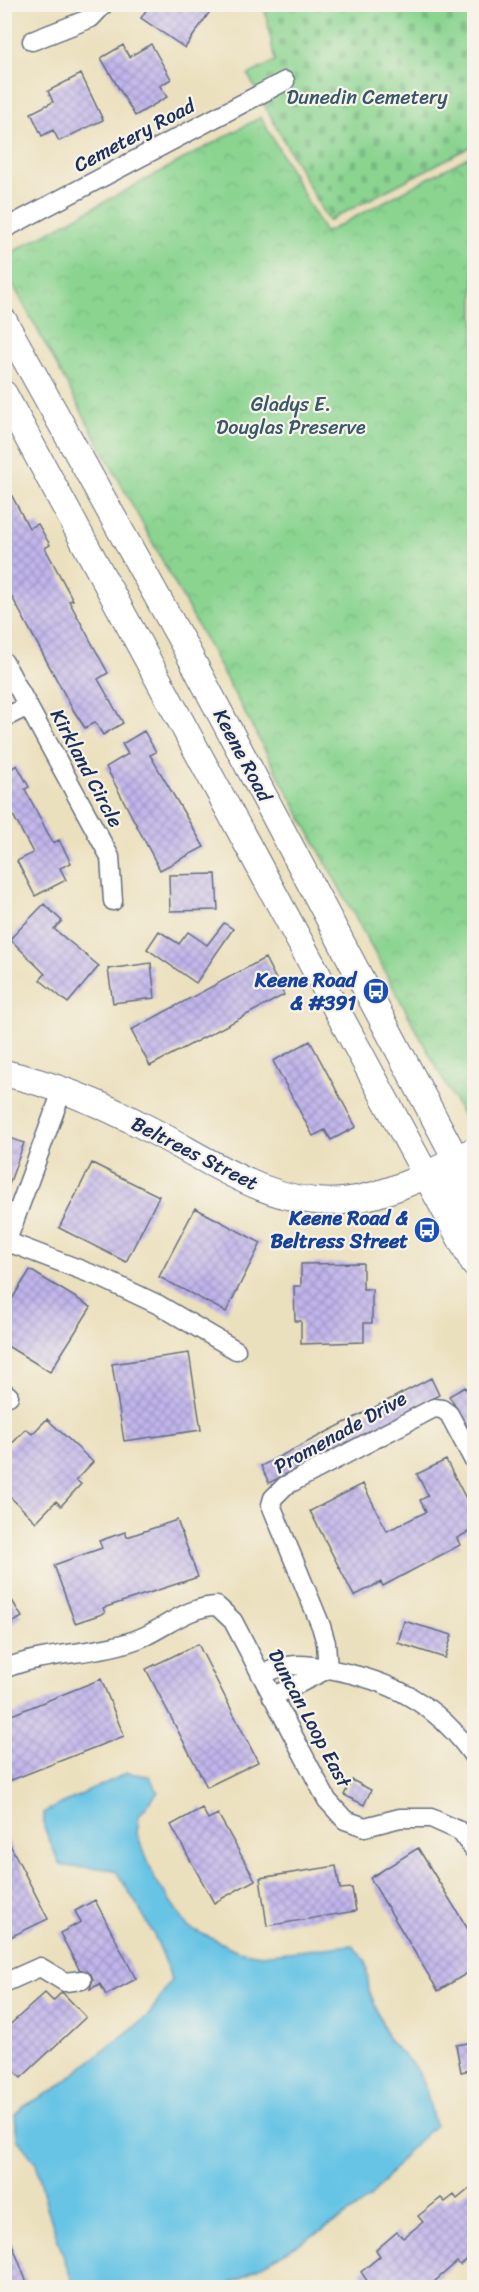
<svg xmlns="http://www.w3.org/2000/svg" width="479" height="2292" viewBox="0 0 479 2292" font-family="Sriracha,sans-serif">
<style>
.cemetery{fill:url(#cemetery-stones);stroke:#528277;stroke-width:1.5}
.park{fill:url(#park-crowns);stroke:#528277;stroke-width:1.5}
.water{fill:#67c4e5;stroke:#417aa2;stroke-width:1.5}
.building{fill:url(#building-cross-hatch)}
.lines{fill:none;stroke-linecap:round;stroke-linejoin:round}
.street-casing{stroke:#646d7f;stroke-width:21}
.secondary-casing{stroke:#646d7f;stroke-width:28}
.street{stroke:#fff;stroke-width:18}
.secondary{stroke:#fff;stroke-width:26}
.labels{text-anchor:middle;stroke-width:4.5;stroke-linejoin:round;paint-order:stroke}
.park-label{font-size:20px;fill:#37586a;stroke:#f7f3e8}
.street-label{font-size:20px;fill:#1b2f5e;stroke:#f7f3e8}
.transit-label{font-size:20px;font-weight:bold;fill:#164399;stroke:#f7f3e8;text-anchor:end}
</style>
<defs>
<pattern id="cemetery-stones" width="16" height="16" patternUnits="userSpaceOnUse" patternTransform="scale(1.5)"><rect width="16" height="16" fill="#8ad490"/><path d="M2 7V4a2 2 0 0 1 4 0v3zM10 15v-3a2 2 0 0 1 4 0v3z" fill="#76b67f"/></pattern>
<pattern id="park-crowns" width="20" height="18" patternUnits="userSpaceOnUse" patternTransform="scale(1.5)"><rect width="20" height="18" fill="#8ad490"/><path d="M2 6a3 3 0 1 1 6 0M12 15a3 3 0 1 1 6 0" fill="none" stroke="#76b67f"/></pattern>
<pattern id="building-cross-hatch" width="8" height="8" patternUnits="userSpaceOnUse" patternTransform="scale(1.5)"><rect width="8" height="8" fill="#c1b5eb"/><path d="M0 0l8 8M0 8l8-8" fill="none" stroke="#9c94c2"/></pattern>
</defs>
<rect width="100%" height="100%" fill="#f7f3e8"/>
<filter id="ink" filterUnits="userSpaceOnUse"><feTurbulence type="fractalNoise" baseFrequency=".0167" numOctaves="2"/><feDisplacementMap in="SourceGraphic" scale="12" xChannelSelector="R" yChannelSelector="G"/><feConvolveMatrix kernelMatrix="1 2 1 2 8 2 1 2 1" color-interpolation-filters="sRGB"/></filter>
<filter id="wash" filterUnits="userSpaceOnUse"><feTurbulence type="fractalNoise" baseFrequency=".008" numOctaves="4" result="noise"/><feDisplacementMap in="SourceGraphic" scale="24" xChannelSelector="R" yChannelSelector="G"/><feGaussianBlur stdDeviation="1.35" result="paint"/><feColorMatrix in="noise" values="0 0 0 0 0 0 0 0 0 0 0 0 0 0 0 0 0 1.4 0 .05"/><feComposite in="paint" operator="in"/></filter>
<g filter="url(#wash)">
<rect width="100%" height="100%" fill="#ebe0bd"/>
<!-- cemetery -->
<path class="cemetery" d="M 264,5 L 474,5 L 474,145 L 328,221 L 248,75 L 275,61 Z"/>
<!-- park -->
<path class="park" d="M 261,117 L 325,233 L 474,154 L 474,1119 L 464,1118 L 5,270 L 5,256 Z"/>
<!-- water -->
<path class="water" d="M 127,1773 L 149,1776 L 158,1792 L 139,1816 L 137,1834 L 155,1879 L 188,1927 L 238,1951 L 261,1955 L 352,1945 L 366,1962 L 369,1990 L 389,2041 L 416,2068 L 424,2083 L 435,2125 L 408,2151 L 371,2197 L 344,2217 L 226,2287 L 74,2287 L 47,2208 L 36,2163 L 17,2139 L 15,2115 L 24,2106 L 54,2090 L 149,2015 L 171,1980 C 161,1940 138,1906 116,1871 C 97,1865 79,1870 60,1865 L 44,1827 L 44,1812 Z"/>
<g id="blocks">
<!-- building -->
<path class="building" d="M 150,4 L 215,4 L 185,48 L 141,18 Z
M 151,44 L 171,79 L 160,86 L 167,97 L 135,116 L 101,58 L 123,45 L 129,57 Z
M 81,74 L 103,120 L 59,141 L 53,130 L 42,136 L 31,113 L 53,102 L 48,91 Z
M 4,481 L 29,528 L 38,524 L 50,545 L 45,548 L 73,600 L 69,601 L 108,673 L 98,679 L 123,723 L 103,735 L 95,722 L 85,728 L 72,708 L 4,582 Z
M 144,731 L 156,752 L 150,755 L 204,847 L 160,870 L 106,767 L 128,754 L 122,744 Z
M 17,765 L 29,787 L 25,789 L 53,843 L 59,840 L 71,863 L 60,868 L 66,880 L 35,896 L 17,861 L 33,853 L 4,798 L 4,773 Z
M 216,874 L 218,910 L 170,911 L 169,875 Z
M 44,904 L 62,921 L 54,929 L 99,966 L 68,1003 L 40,980 L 45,974 L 10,939 Z
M 224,923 L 233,929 L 196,983 L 147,949 L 159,931 L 179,944 L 188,932 L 207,945 Z
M 265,958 L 284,995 L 150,1066 L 131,1030 Z
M 151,963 L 155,998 L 113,1003 L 108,969 Z
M 310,1041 L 356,1127 L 331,1140 L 325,1130 L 313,1136 L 273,1061 Z
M 4,1136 L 24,1143 L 6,1193 L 4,1193 Z
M 92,1163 L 159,1196 L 126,1262 L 59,1228 Z
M 195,1208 L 261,1243 L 226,1312 L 159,1277 Z
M 363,1263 L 363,1289 L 372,1289 L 372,1323 L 364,1323 L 364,1342 L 301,1344 L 301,1321 L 295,1321 L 294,1286 L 301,1286 L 301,1264 Z
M 30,1270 L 91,1307 L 50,1372 L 4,1344 L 4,1312 Z
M 189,1353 L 201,1430 L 124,1441 L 112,1364 Z
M 431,1378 L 439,1395 L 269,1483 L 261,1466 Z
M 465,1387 L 474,1406 L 474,1438 L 449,1396 Z
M 47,1419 L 93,1462 L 76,1480 L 81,1484 L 61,1506 L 56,1501 L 36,1522 L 4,1491 L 4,1464 L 10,1458 L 4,1452 L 26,1429 L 32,1434 Z
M 446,1460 L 474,1514 L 474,1529 L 457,1538 L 460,1545 L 383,1586 L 381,1582 L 354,1596 L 310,1511 L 363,1484 L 387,1531 L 426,1512 L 420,1500 L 428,1496 L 417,1474 Z
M 177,1520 L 198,1577 L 103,1608 L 105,1613 L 75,1623 L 54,1565 L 102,1548 L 99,1541 L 125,1532 L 127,1537 Z
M 4,1587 L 22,1617 L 4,1628 Z
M 404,1621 L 452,1635 L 445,1658 L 398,1643 Z
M 198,1644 L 258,1762 L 207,1787 L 146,1669 Z
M 101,1679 L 124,1736 L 4,1783 L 4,1718 Z
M 352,1780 L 371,1790 L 364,1805 L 344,1795 Z
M 202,1808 L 208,1819 L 218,1814 L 255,1880 L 214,1903 L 171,1825 Z
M 4,1833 L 48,1919 L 4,1940 Z
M 418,1848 L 474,1939 L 474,1969 L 438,1991 L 370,1878 Z
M 336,1866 L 340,1889 L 352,1888 L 356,1911 L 267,1926 L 260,1878 Z
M 95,1900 L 136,1979 L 106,1995 L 100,1984 L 90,1989 L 93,1979 L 91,1974 L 79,1969 L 60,1933 L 81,1922 L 75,1911 Z
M 62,1992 L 86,2017 L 21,2078 L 4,2060 L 4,2030 L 45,1993 L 53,2001 Z
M 474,2042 L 474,2069 L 461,2072 L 456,2045 Z
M 474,2185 L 474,2254 L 460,2265 L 457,2262 L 434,2282 L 438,2288 L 372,2288 L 361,2272 L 380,2256 L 376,2250 L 397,2232 L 403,2238 L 423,2222 L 418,2216 L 441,2198 L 445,2202 L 454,2195 L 457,2199 Z
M 4,2228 L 6,2228 L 29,2288 L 4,2288 Z"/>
</g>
</g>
<g filter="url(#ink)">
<use href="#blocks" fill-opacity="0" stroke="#646d7f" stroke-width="1.5"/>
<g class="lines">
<defs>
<path id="street" d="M 32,41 L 91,18 L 104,4
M 4,229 L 285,81
M 4,662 L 110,857 L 113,901
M 4,718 L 28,706
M 8,1242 L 102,1278 L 159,1305 L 236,1350
M 4,1249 L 62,1091
M 4,1392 L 9,1396
M 474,1461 L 449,1414 L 442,1409 L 434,1408 L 285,1486 L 273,1498 L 271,1505 L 321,1626 L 326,1643 L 328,1669 C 390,1680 437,1703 474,1757
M 4,1669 C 49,1650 101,1656 145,1636 C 168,1625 191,1606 217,1606 L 233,1621 L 327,1800 L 345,1820 L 365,1827 L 400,1818 L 431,1818 L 460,1831 L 474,1850
M 261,1675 C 283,1663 303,1663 328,1669 L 272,1697
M 4,1983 L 40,1967 L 65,1982 L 82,1980"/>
<path id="secondary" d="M 4,321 L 184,645 L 474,1193
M 4,394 L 474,1264
M 4,1073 C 52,1084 102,1104 145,1127 C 207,1158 270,1208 343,1201 C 390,1196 434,1172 474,1150
M 446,1182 L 460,1198 L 474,1224"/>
</defs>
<!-- street casing -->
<use href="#street" class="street-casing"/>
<!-- secondary casing -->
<use href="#secondary" class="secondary-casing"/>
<!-- street -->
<use href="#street" class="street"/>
<!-- secondary -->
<use href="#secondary" class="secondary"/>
</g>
</g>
<!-- icons -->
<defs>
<symbol id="bus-disc" viewBox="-11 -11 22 22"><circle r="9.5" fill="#1a4fb4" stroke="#f7f3e8"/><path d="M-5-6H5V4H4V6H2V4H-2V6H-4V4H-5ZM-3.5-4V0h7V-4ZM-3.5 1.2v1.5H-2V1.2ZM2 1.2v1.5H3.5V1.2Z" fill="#fff"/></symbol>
</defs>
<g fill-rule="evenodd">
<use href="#bus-disc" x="361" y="976" width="30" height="30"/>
<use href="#bus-disc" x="412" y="1215" width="30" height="30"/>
</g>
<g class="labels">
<!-- park labels -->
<g class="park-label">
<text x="367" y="104">Dunedin Cemetery</text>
<text x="291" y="411">Gladys E.<tspan x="291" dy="23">Douglas Preserve</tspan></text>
</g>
<!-- street labels -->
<g class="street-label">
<text transform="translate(134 135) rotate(-28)" y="7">Cemetery Road</text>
<text transform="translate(243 755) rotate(62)" y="7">Keene Road</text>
<text transform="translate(87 768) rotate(62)" y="7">Kirkland Circle</text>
<text transform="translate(195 1153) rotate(27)" y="7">Beltrees Street</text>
<text transform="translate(340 1432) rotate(-29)" y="7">Promenade Drive</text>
<text transform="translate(310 1718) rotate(62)" y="7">Duncan Loop East</text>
</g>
<!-- transit labels -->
<g class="transit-label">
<text x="356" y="987">Keene Road<tspan x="356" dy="23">&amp; #391</tspan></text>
<text x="408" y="1225">Keene Road &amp;<tspan x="408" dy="23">Beltress Street</tspan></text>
</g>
</g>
<!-- margin -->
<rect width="479" height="2292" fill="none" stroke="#f7f3e8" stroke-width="24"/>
</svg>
